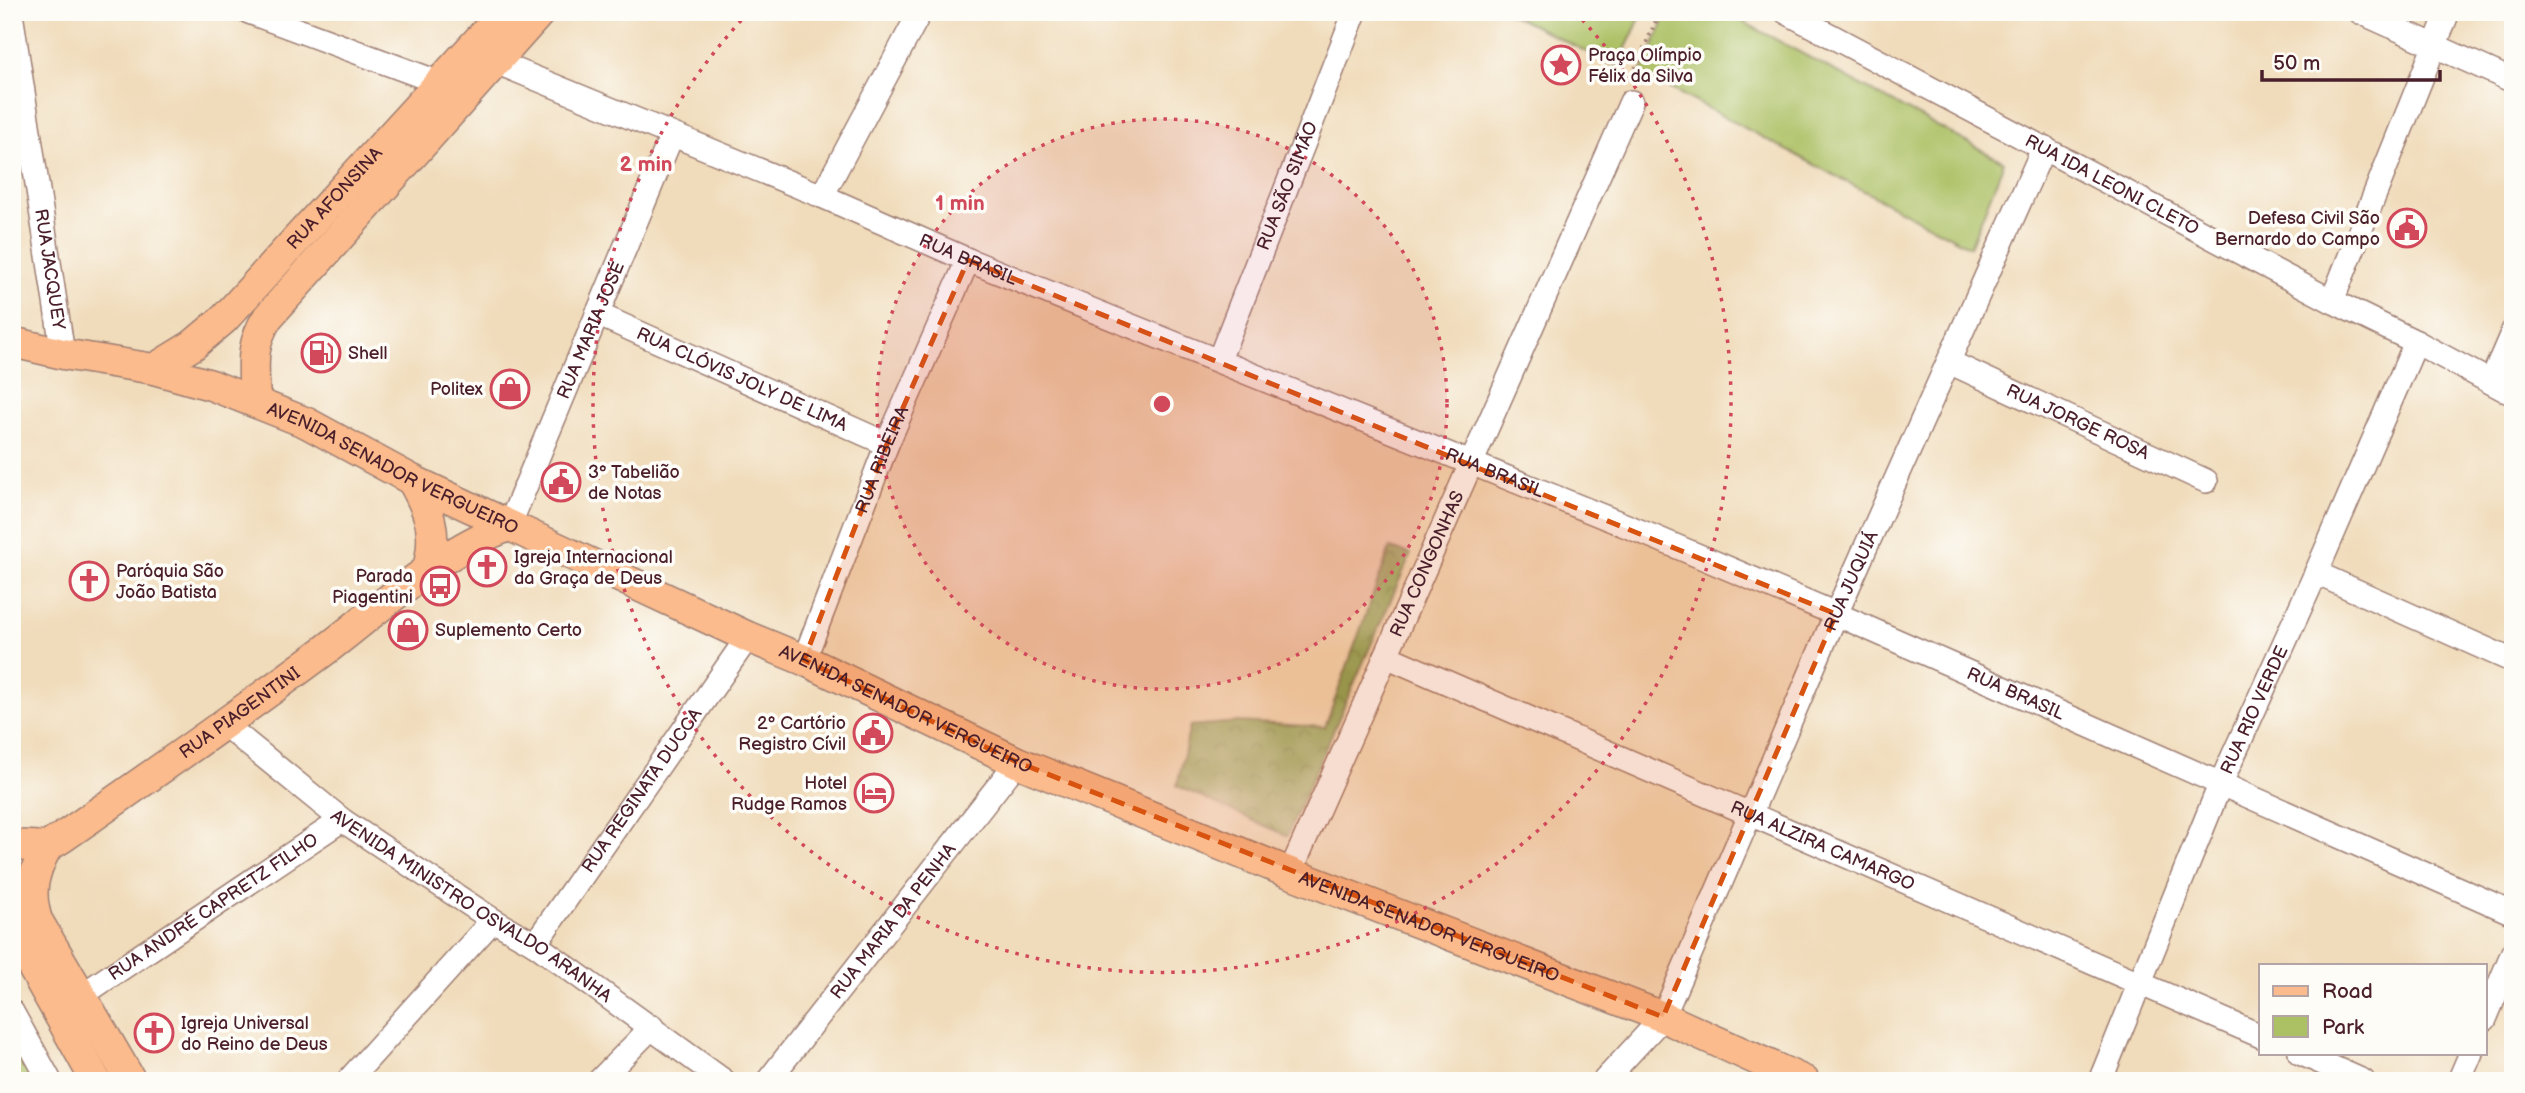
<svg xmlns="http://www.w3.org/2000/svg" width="2525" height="1093" viewBox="0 0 2525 1093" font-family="'Balsamiq Sans',sans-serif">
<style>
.green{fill:#acc064;stroke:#7b7048;stroke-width:2}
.forest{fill:url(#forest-crowns);stroke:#6a6242;stroke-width:2}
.park{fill:url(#park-tufts);stroke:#7b7048;stroke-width:2}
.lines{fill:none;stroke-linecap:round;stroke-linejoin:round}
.minor-casing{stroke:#9d7d72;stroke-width:26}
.major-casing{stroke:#9d7d72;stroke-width:33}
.path{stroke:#9d7d72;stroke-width:4.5;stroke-dasharray:2 5;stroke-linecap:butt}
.minor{stroke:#fff;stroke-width:23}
.major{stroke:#fbbb8c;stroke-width:30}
.marked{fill:#d8530f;fill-opacity:0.2;stroke:#d8530f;stroke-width:5;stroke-dasharray:14 9;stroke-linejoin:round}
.ring{fill:none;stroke:#d1495b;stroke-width:3.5;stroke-dasharray:3.5 7}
.labels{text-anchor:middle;stroke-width:7;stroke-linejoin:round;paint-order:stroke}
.poi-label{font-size:18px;fill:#4a1f2b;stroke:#fdfcf7;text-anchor:start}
.street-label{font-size:18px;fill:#4a1f2b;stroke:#fdfcf7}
.centre{fill:#d1495b;stroke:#fdfcf7;stroke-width:3.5}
.ring-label{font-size:21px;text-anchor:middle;font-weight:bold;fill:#d1495b;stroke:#fdfcf7;stroke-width:7;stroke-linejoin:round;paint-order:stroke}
</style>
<defs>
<pattern id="forest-crowns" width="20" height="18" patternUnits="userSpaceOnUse" patternTransform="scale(1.75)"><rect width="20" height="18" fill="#89a65a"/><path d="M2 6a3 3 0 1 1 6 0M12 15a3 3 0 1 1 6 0" fill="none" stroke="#72874b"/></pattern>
<pattern id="park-tufts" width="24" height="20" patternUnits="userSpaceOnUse" patternTransform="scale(1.75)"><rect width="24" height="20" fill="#acc064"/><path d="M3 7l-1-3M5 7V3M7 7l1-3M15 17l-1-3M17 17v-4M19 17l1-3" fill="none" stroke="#8e9b53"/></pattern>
</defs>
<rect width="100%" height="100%" fill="#fdfcf7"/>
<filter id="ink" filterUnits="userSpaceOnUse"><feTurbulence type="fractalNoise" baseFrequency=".0143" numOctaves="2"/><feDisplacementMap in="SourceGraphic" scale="14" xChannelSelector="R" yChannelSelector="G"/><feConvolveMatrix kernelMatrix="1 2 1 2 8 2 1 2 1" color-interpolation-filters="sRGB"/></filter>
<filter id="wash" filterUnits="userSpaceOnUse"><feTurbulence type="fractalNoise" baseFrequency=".00686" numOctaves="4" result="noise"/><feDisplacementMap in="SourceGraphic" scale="28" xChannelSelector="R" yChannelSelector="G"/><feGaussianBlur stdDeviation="1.57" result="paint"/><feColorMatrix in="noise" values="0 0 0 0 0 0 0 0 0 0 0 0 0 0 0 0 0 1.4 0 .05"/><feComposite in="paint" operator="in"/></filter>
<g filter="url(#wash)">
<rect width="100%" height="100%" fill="#f0dbba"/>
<!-- green -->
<path class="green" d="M 1506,12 L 1643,12 L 1617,67 Z
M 1668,12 L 1725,12 L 2004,162 L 1970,247 L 1641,73 Z"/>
<!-- forest -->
<path class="forest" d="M 12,100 L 22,165 L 12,169 Z
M 1390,548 L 1411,554 L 1287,836 L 1177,786 L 1190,726 L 1238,722 L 1325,727 Z"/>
<!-- park -->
<path class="park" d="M 12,1035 L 43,1081 L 12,1081 Z"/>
</g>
<g filter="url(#ink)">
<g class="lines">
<defs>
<g id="minor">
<path d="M 249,12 L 440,83"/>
<path id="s1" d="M 1786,12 L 2332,301 L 2416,342 L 2513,394"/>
<path d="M 2360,12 L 2513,81"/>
<path id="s2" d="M 12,20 L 63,354"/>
<path id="s3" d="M 481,56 L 822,196 L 968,260 L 1654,537 L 1836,614 L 2513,913"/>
<path d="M 822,196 L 920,12"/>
<path d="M 2332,301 L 2448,12"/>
<path id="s4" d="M 597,314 L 887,444"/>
<path id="s5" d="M 1219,360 L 1355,12"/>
<path id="s6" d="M 1949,362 L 2206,481"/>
<path d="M 2491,382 L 2513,331"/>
<path id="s7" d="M 509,526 L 672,135"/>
<path d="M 2316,573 L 2513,661"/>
<path id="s8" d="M 1386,656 L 2261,1036"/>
<path id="s9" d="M 804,660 L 887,444 L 968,260"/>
<path id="s10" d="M 225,725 L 342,820 L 493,920 L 535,944 L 724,1081"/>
<path id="s11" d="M 1290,873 L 1631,102"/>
<path id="s12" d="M 535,944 L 748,637"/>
<path id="s13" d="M 82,995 L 342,820"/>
<path d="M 12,1012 L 50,1081"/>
<path d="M 2485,1019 L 2513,952"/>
<path d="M 2300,1053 L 2363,1081"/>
<path d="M 348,1081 L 493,920"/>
<path d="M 599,1081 L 652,1027"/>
<path id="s14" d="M 768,1081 L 1017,762"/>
<path id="s15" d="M 1604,1081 L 1663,1017 L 1836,614 L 2044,147"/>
<path id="s16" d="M 2100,1081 L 2220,785 L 2316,573 L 2416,342"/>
<path d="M 2459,1081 L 2471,1053"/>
</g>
<g id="major">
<path id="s17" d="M 12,342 L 63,354 L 154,369 L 211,385 L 307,423 L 412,480 L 748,637 L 804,660 L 1017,762 L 1290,873 L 1663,1017 L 1804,1081"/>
<path id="s18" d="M 154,369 L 193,345 L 224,319 L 504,12"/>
<path d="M 255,402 C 254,369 249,346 268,317 L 540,12"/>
<path d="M 412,480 C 431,513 438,535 427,572"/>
<path id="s19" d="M 12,845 L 47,847 L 63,837 C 151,776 238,715 324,651 C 382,607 440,551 509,526"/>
<path d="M 47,847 C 33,873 28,892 37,920 L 131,1081"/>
<path d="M 12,930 L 96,1081"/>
</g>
</defs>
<!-- minor casing -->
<use href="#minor" class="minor-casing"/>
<!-- major casing -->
<use href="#major" class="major-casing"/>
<!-- path -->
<path class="path" d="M 1630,81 L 1660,12
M 12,1067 L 20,1081"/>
<!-- minor -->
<use href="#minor" class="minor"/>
<!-- major -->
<use href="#major" class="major"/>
</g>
</g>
<!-- marked area -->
<path class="marked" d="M 968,260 L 1836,614 L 1663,1017 L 1017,762 L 804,660 L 887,444 Z"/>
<!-- distance rings -->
<circle cx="1162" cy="404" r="285" fill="#d1495b" fill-opacity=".12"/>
<g class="ring">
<circle cx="1162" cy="404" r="285"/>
<path d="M1575 12A569 569 0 1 1 749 12"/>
</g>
<!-- icons -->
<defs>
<symbol id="sight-ring" viewBox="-11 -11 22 22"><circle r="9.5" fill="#fdfcf7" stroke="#d1495b" stroke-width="1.5"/><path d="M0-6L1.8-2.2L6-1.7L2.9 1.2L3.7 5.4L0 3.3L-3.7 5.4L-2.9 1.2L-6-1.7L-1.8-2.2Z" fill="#d1495b"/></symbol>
<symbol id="civic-ring" viewBox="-11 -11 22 22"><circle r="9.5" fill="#fdfcf7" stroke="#d1495b" stroke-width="1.5"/><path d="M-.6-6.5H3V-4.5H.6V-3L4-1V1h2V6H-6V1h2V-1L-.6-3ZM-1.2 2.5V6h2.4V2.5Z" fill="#d1495b"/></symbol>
<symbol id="fuel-ring" viewBox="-11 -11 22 22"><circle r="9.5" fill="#fdfcf7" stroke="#d1495b" stroke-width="1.5"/><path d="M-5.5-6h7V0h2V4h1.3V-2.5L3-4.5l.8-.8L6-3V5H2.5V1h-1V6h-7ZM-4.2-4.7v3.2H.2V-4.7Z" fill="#d1495b"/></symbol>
<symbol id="shop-ring" viewBox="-11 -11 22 22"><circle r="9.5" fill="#fdfcf7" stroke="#d1495b" stroke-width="1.5"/><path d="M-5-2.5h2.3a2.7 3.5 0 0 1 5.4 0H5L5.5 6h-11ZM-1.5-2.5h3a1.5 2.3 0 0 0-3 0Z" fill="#d1495b"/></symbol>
<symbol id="church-ring" viewBox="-11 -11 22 22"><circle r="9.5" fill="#fdfcf7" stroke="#d1495b" stroke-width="1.5"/><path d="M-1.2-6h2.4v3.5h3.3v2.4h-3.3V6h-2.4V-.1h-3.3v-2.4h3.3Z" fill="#d1495b"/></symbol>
<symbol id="bus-ring" viewBox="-11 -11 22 22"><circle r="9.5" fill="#fdfcf7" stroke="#d1495b" stroke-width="1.5"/><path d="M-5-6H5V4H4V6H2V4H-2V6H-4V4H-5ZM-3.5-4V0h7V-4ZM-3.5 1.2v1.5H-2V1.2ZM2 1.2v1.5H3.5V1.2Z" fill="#d1495b"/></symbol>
<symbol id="hotel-ring" viewBox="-11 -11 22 22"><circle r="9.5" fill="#fdfcf7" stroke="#d1495b" stroke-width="1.5"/><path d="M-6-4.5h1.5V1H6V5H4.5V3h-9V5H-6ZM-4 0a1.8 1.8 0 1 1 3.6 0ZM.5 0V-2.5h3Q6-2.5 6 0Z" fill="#d1495b"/></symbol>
</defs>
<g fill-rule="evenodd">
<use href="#sight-ring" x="1539" y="43" width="44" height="44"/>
<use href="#civic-ring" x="2385" y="206" width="44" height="44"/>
<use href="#fuel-ring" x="299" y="331" width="44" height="44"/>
<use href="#shop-ring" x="488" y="367" width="44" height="44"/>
<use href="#civic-ring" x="539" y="460" width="44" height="44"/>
<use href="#church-ring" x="465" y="545" width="44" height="44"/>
<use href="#church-ring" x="67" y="559" width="44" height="44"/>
<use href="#bus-ring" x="418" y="564" width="44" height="44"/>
<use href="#shop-ring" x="386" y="608" width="44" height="44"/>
<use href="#civic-ring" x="851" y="711" width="44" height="44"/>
<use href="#hotel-ring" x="852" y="771" width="44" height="44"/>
<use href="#church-ring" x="132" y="1011" width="44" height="44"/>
</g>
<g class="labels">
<!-- poi labels -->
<g class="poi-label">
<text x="1588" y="61">Praça Olímpio<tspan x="1588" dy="21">Félix da Silva</tspan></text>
<text x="2380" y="224" text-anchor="end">Defesa Civil São<tspan x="2380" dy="21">Bernardo do Campo</tspan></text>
<text x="348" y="359">Shell</text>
<text x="483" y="395" text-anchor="end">Politex</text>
<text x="588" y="478">3º Tabelião<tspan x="588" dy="21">de Notas</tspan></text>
<text x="514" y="563">Igreja Internacional<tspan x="514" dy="21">da Graça de Deus</tspan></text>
<text x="116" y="577">Paróquia São<tspan x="116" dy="21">João Batista</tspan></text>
<text x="413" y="582" text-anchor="end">Parada<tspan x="413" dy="21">Piagentini</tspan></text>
<text x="435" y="636">Suplemento Certo</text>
<text x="846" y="729" text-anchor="end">2º Cartório<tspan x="846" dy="21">Registro Cívil</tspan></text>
<text x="847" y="789" text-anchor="end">Hotel<tspan x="847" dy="21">Rudge Ramos</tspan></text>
<text x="181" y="1029">Igreja Universal<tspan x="181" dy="21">do Reino de Deus</tspan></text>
</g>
<!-- street labels -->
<g class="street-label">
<text dy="6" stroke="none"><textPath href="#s1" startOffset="369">RUA IDA LEONI CLETO</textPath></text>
<text dy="6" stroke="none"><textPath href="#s5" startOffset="187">RUA SÃO SIMÃO</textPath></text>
<text dy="6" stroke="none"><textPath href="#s18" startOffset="250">RUA AFONSINA</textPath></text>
<text dy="6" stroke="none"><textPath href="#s3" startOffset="528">RUA BRASIL</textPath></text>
<text dy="6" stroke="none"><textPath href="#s2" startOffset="252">RUA JACQUEY</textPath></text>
<text dy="6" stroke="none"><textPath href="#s7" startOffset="212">RUA MARIA JOSÉ</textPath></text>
<text dy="6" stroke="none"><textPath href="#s4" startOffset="159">RUA CLÓVIS JOLY DE LIMA</textPath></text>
<text dy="6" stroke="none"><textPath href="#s6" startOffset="142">RUA JORGE ROSA</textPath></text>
<text dy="6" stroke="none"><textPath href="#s9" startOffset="215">RUA RIBEIRA</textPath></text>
<text dy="6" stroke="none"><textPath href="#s17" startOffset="404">AVENIDA SENADOR VERGUEIRO</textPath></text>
<text dy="6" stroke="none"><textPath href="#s3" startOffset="1096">RUA BRASIL</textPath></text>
<text dy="6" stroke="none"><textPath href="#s11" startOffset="338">RUA CONGONHAS</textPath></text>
<text dy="6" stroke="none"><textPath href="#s15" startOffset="562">RUA JUQUIÁ</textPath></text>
<text dy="6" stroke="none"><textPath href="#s3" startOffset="1662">RUA BRASIL</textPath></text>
<text dy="6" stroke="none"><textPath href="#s17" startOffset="971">AVENIDA SENADOR VERGUEIRO</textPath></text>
<text dy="6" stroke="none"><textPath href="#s16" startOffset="402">RUA RIO VERDE</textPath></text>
<text dy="6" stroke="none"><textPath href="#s19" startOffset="270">RUA PIAGENTINI</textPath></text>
<text dy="6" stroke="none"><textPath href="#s12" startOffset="187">RUA REGINATA DUCCA</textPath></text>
<text dy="6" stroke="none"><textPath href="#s8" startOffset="476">RUA ALZIRA CAMARGO</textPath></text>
<text dy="6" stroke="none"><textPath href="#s10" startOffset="306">AVENIDA MINISTRO OSVALDO ARANHA</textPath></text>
<text dy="6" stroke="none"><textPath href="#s13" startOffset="158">RUA ANDRÉ CAPRETZ FILHO</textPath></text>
<text dy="6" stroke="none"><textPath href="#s14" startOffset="203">RUA MARIA DA PENHA</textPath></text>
<text dy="6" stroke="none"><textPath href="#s17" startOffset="1538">AVENIDA SENADOR VERGUEIRO</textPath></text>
</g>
</g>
<circle cx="1162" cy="404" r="10" class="centre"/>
<g class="ring-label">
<text x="646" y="171">2 min</text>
<text x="960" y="210">1 min</text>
</g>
<!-- margin -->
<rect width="2525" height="1093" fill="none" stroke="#fdfcf7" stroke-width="42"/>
<!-- legend -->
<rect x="2259" y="964" width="228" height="91" fill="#fdfcf7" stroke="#b5a4a5" stroke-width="2"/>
<rect x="2273" y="986" width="35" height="10" fill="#fbbb8c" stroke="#b5a4a5" stroke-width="2"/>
<text x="2322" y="998" font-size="21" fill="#4a1f2b">Road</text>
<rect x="2273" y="1016" width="35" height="21" fill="#acc064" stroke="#b5a4a5" stroke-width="2"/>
<text x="2322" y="1034" font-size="21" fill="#4a1f2b">Park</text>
<!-- scale -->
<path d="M2262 70v10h178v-10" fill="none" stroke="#4a1f2b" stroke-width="3.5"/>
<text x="2273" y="70" font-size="21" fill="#4a1f2b" stroke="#fdfcf7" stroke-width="5" paint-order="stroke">50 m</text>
</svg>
